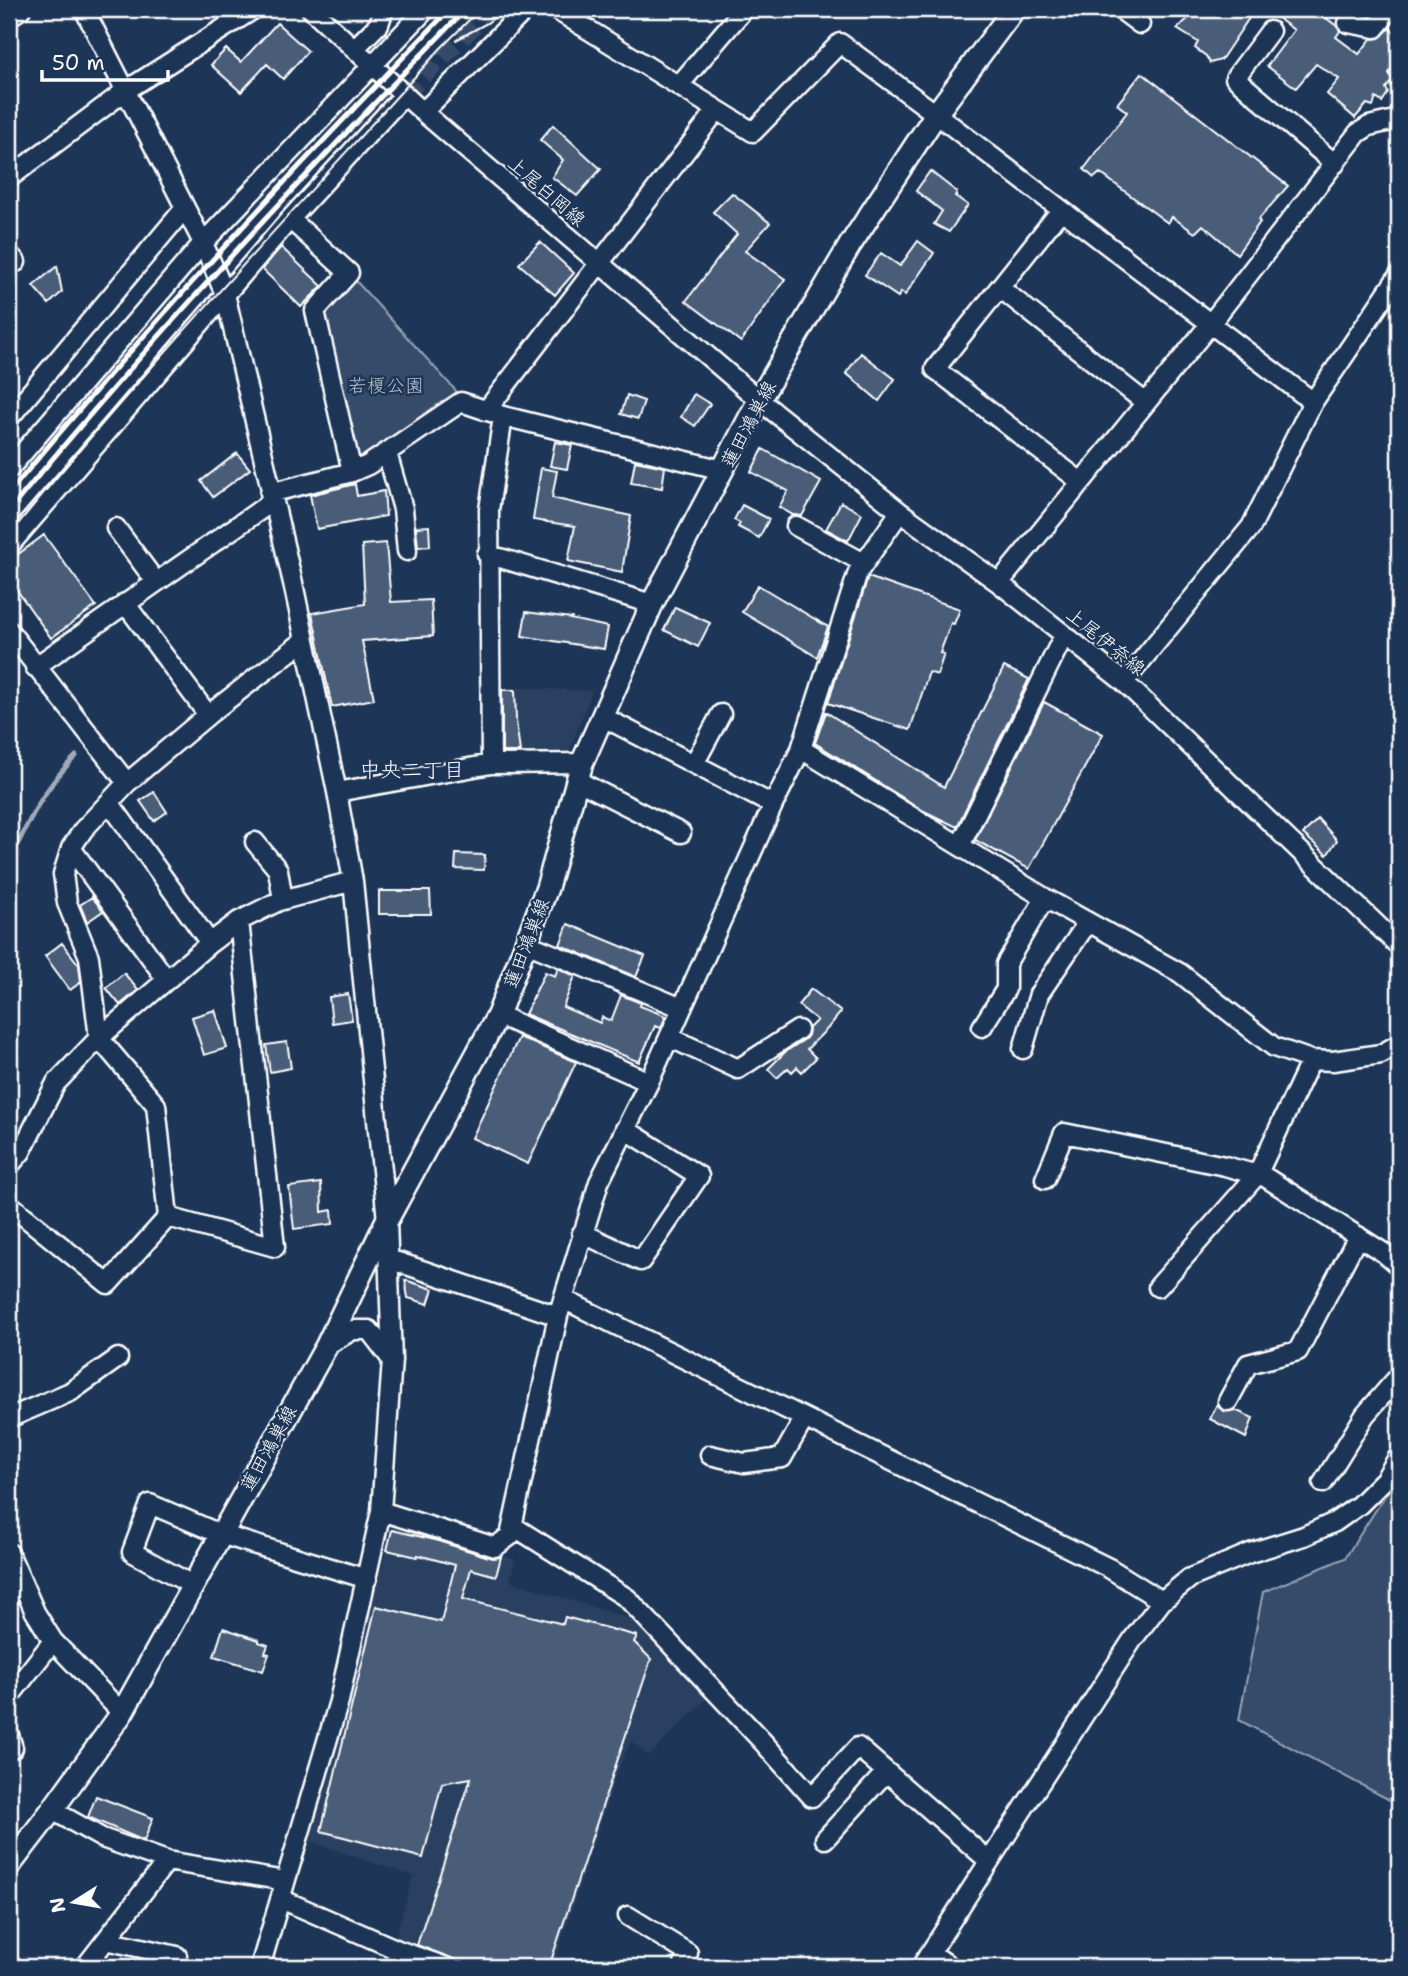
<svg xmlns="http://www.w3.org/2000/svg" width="1408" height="1976" viewBox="0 0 1408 1976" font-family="'Shantell Sans','Klee One',sans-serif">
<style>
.built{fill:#2a4161}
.green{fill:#364b69;stroke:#9aa5b4;stroke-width:2}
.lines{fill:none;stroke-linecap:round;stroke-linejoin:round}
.stream{stroke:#a0aab8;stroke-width:5}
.building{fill:#4a5d79;stroke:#fff;stroke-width:2}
.minor-tunnel{stroke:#344968;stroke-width:18;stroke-dasharray:18 9;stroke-linecap:butt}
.minor-casing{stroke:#fff;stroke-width:23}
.major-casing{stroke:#fff;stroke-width:26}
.minor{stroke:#1d3557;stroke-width:18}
.major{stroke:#1d3557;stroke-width:21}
.tram{stroke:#fff;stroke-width:2}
.rail{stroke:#fff;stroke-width:5}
.labels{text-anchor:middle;stroke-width:5;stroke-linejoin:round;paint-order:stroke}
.street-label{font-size:19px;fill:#fff;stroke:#1d3557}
.park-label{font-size:19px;fill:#b9c0ca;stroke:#1d3557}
.neighbourhood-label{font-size:21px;fill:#fff;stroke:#1d3557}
</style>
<rect width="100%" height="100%" fill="#1d3557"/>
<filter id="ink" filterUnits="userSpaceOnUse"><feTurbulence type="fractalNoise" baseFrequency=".0143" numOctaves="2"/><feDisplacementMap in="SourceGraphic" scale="14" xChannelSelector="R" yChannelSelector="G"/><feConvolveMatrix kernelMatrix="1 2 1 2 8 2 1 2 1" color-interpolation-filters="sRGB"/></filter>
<g filter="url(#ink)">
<!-- built -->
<path class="built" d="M 497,687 L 592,691 L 567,757 L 503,760 L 497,754 Z
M 428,1537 L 515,1559 L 510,1581 L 646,1624 L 711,1694 L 649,1756 L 631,1741 L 615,1777 L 553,1967 L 469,1967 L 394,1941 L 413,1876 L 306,1840 L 386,1552 L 423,1559 Z"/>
<!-- green -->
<path class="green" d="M 355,280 L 458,393 L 363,457 L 355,454 L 321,315 Z
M 1399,1474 L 1399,1805 L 1239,1720 L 1263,1592 L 1345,1558 Z"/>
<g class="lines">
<!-- stream -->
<path class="stream" d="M 9,862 C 30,819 42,790 76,756"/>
</g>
<!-- building -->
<path class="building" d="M 1198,9 L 1255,9 L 1221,60 L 1210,63 L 1206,56 L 1195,48 L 1198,42 L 1177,29 Z
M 1265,9 L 1314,9 L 1338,27 L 1340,31 L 1336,37 L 1359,54 L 1371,39 L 1379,38 L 1390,28 L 1399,38 L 1399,61 L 1389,73 L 1393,80 L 1386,88 L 1388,93 L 1382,102 L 1376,98 L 1373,106 L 1367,104 L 1355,118 L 1327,94 L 1339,79 L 1316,64 L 1296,88 L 1267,66 L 1294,30 Z
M 277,23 L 308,51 L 283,79 L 267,64 L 241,92 L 211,65 L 226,49 L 241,62 Z
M 1142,73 L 1288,186 L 1258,220 L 1260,222 L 1237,254 L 1203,225 L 1195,233 L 1172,217 L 1168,223 L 1100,173 L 1094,178 L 1084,169 L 1127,112 L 1117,104 Z
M 553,125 L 601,169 L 577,196 L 552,177 L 563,160 L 540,140 Z
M 930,171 L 957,192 L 955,196 L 968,205 L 949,232 L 934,224 L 942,211 L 916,191 Z
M 732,193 L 770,223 L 745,251 L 785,279 L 741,342 L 686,301 L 737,234 L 713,212 Z
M 918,241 L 934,253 L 905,295 L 901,292 L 898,297 L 865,275 L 881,253 L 900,266 Z
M 540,242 L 574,273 L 555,295 L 519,264 Z
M 281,247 L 322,286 L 301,307 L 262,269 Z
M 57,266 L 62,292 L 49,304 L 33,286 Z
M 861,353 L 895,379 L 879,401 L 846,373 Z
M 694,394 L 710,404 L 695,426 L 681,417 Z
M 627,395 L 644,401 L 638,419 L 621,414 Z
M 555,442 L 572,445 L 567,469 L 550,466 Z
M 763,449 L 821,482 L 802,516 L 793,515 L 779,507 L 788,491 L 751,472 Z
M 237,453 L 250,469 L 213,497 L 201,481 Z
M 635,461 L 665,467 L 662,488 L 631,483 Z
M 541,468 L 557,471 L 552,498 L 631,516 L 622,572 L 568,561 L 575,526 L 533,520 Z
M 355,484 L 357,496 L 384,491 L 386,516 L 317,529 L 310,495 Z
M 841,502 L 862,514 L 848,541 L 826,529 Z
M 742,505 L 769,519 L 759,538 L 738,527 L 740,523 L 734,520 Z
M 429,526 L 430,546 L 418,547 L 416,527 Z
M 44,535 L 96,606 L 51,638 L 9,579 L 9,561 Z
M 386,543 L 391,602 L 431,600 L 433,636 L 362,641 L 374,699 L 332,707 L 312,613 L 365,604 L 362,545 Z
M 868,577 L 960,609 L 954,624 L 951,623 L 940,653 L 944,654 L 937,675 L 929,672 L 910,730 L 828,703 Z
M 758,585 L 828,627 L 817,657 L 742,612 Z
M 675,607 L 710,623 L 698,647 L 664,630 Z
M 526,612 L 571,618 L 570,619 L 608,627 L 604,649 L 522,636 Z
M 1004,667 L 1029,679 L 957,827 L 924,811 L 815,743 L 826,712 L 944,787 Z
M 502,690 L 515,690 L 516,720 L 520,752 L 502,752 Z
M 1044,702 L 1103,734 L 1029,869 L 975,840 Z
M 154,792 L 167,812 L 154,821 L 140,801 Z
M 1318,819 L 1337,840 L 1327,855 L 1303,834 Z
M 456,854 L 485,855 L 484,870 L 455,869 Z
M 379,891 L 430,891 L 431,914 L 379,914 Z
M 92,897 L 103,911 L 87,922 L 80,905 Z
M 568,924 L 645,956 L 636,977 L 560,945 Z
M 62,943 L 79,965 L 81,982 L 70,990 L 45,956 Z
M 558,968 L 575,976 L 563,1007 L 600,1023 L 602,1017 L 611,1021 L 621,995 L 641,1003 L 640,1006 L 666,1016 L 661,1028 L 655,1026 L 639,1062 L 525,1014 L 545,972 L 555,976 Z
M 124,973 L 138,990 L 120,1005 L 106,988 Z
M 811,989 L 841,1012 L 828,1028 L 807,1049 L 816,1058 L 802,1072 L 797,1067 L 792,1072 L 788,1068 L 777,1078 L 768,1069 L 785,1052 L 805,1039 L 808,1035 L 809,1028 L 817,1020 L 798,1005 Z
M 348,994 L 352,1020 L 332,1023 L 329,997 Z
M 215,1010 L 227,1048 L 204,1055 L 192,1017 Z
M 519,1037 L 576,1062 L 528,1164 L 472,1138 Z
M 287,1042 L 291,1068 L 270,1072 L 266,1045 Z
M 321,1183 L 322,1212 L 332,1210 L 333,1224 L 294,1229 L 289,1187 Z
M 405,1280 L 433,1289 L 428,1304 L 408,1298 Z
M 1217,1404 L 1223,1411 L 1235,1410 L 1253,1418 L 1246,1438 L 1210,1419 Z
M 392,1530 L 435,1540 L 492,1558 L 501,1557 L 496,1576 L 471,1569 L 463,1599 L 563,1624 L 565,1617 L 637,1636 L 634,1642 L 651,1659 L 549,1967 L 474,1967 L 417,1945 L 471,1778 L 442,1783 L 423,1858 L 321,1831 L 376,1606 L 441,1622 L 455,1565 L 418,1555 L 417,1557 L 387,1550 Z
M 223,1628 L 259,1640 L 259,1642 L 268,1645 L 265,1653 L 269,1654 L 263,1671 L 214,1656 Z
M 96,1796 L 153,1818 L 144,1841 L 88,1817 Z"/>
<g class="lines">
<!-- minor-tunnel -->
<path class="minor-tunnel" d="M 404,95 L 491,9"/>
<defs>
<path id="minor" d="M 84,9 L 203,243 L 225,294 L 293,583 L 337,792 L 353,881 L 387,1220 L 392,1360 L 381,1511 L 339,1701 L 260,1967
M 311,9 L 423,112 L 759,400 L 900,512 L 999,583 L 1124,682 L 1399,946
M 555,9 L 753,132 L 840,43 L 936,114 L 1313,402
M 1120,9 L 1140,24
M 9,17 L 21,9
M 1348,23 L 1375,28 L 1391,9
M 1270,31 L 1235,78 L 1335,164
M 354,49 L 379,24 L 384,9
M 679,85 L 744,9
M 423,112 L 526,9
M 9,178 L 125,91 L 254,9
M 1061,210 L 935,369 L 1081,482
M 290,219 L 349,273 L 315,311 L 352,472
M 9,254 L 16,262
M 1000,288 L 1146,403
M 486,411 L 717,110
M 9,418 L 185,208
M 387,453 L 403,509 L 407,551
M 9,469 L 203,243 L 426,9
M 270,493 L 352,472 L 368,465 L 461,402 L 503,416 L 723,470
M 796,526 L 864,563
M 116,528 L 156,582
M 9,546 L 290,219 L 404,95
M 487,554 L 652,604
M 999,583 L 1211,323 L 1358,133 L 1369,126 L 1399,119
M 125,603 L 208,715
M 9,631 L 127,783
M 35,667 L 273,501
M 1124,682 L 1251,527 L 1313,402 L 1399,275
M 603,717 L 773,805
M 801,749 L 1045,898 L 1180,973 L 1274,1047 L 1311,1060 L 1333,1061 L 1381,1054 L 1399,1044
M 491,764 L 489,510 L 503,416
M 694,764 L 721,714
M 578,781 L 681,833
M 337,792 L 491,764 L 582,763
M 109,802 L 210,943
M 255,842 L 278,870 L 283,900
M 960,846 L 1064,635
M 71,848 L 167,980
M 526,943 L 682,1008
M 498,1015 L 649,1082
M 982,1027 L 1006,989 L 1006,964 L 1045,898
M 669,1037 L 738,1069 L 798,1030
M 1023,1049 L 1039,994 L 1088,922
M 9,1166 L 21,1152 L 56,1083 L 99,1038 L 210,943 L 239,921 L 279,901 L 353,881
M 1045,1179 L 1064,1133 L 1225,1166 L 1265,1177 L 1384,1253 L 1399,1266
M 9,1204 L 108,1284 L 168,1217 L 156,1105 L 99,1038 L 89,957 L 67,903 L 63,874 L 71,848 L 83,830 L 127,783 L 208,715 L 305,640
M 168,1217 L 275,1247 L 239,921
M 582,1233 L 641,1261 L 699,1176 L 625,1129
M 389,1259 L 558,1316
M 1158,1287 L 1257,1175 L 1311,1060
M 563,1299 L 1109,1568 L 1162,1601
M 327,1345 L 353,1330 L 369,1330 L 392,1360
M 1228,1401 L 1248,1364 L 1298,1351 L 1358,1236
M 9,1418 L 70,1392 L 118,1358
M 710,1455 L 744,1463 L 782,1458 L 804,1419
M 1323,1483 L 1365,1415 L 1399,1376
M 381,1511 L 495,1547 L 510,1536 L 558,1316 L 599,1182 L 649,1082 L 773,805 L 801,749 L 858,572 L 900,512
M 513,1526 L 627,1598 L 763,1742 L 812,1797 L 858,1747 L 989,1861
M 9,1553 L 35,1612 L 53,1641 L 122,1713
M 192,1585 L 132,1552 L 150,1504 L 220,1534 L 367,1579
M 9,1596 L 23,1585
M 9,1697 L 53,1641
M 9,1735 L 13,1748
M 52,1810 L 102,1838 L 167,1861 L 285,1881
M 825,1839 L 886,1772
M 281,1899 L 398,1950 L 446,1967
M 628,1916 L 688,1953 L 683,1967
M 106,1940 L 177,1956
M 931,1953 L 951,1967
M 85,1967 L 167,1861
M 395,1967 L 398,1950
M 921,1967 L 1133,1639 L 1162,1601 L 1190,1578 L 1250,1553 L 1304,1536 L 1335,1522 L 1359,1505 L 1385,1479 L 1399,1456"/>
<path id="major" d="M 9,1866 L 52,1810 L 122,1713 L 327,1345 L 387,1220 L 498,1015 L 547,888 L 582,763 L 652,604 L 759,400 L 850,245 L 936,114 L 1014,9"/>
</defs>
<!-- minor casing -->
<use href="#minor" class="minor-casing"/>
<!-- major casing -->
<use href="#major" class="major-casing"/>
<!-- minor -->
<use href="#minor" class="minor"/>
<!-- major -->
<use href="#major" class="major"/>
<!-- tram -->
<path class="tram" d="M 456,40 L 487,23 L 506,9
M 9,535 C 146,367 295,209 441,48 L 480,9"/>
<!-- rail -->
<path class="rail" d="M 9,493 C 148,325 298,165 450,9
M 9,511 C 153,336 308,170 466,9"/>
</g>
</g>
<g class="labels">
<!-- street labels -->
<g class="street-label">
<text transform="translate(547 191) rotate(41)" y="7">上尾白岡線</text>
<text transform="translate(748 424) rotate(-62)" y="7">蓮田鴻巣線</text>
<text transform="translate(1106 641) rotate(39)" y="7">上尾伊奈線</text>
<text transform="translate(526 943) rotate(-69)" y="7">蓮田鴻巣線</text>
<text transform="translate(268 1448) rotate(-61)" y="7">蓮田鴻巣線</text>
</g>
<!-- park labels -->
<g class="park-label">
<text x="386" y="392">若榎公園</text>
</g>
<!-- neighbourhood labels -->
<g class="neighbourhood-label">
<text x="412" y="777">中央二丁目</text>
</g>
</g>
<!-- margin -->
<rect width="1408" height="1976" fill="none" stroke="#1d3557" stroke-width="35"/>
<rect x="18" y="18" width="1373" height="1941" fill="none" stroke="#fff" stroke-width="2.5" filter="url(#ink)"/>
<!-- north arrow -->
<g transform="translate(74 1902) rotate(259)" stroke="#1d3557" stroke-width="5" paint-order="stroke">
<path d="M0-5L12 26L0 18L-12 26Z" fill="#ffffff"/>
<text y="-10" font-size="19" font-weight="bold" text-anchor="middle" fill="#ffffff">N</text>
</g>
<!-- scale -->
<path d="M42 70v10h126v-10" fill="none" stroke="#ffffff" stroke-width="3.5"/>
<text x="52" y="70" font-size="21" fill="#ffffff" stroke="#1d3557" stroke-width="5" paint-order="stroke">50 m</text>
</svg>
